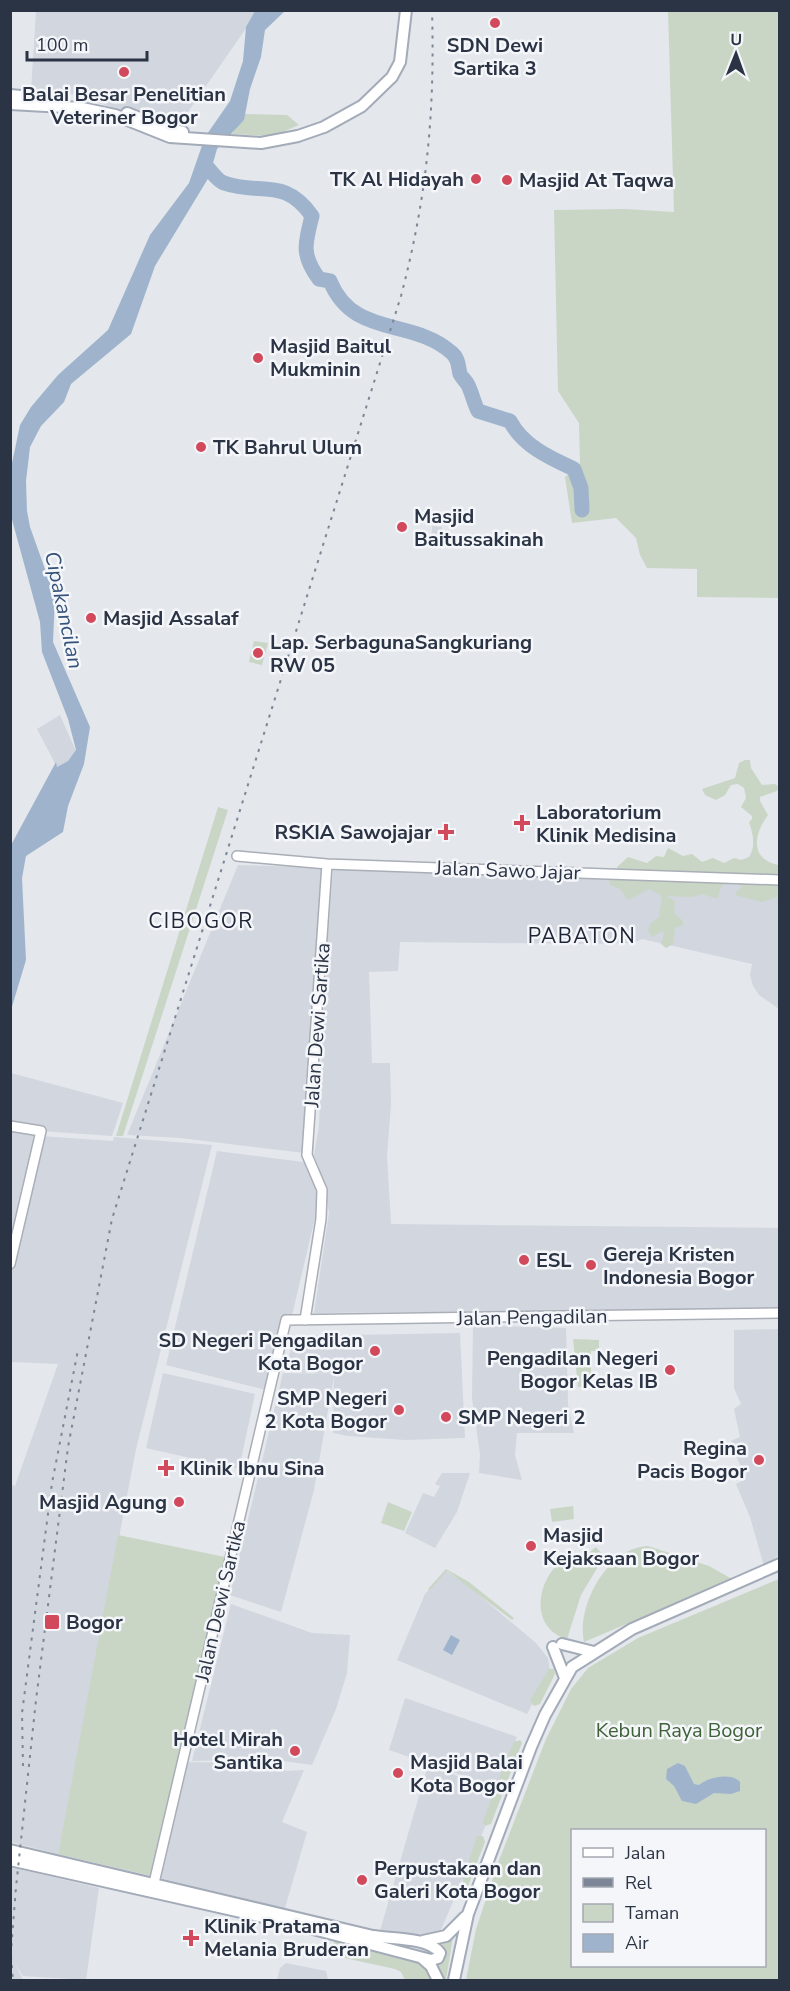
<svg xmlns="http://www.w3.org/2000/svg" width="790" height="1991" viewBox="0 0 790 1991" font-family="'Nunito Sans',sans-serif">
<style>
.built{fill:#d2d6de}
.green{fill:#c9d6c5;fill-rule:evenodd}
.water{fill:#9fb4cc}
.lines{fill:none;stroke-linecap:round;stroke-linejoin:round}
.river{stroke:#9fb4cc;stroke-width:15}
.secondary-casing{stroke:#a9aeb7;stroke-width:12}
.primary-casing{stroke:#a3abb8;stroke-width:14}
.secondary{stroke:#fff;stroke-width:9}
.primary{stroke:#fff;stroke-width:10}
.rail{stroke:#7d8696;stroke-width:2;stroke-dasharray:3 6;stroke-linecap:butt}
.poi-dot{fill:#d1495b;stroke:#f4f6f9;stroke-width:2}
.labels{text-anchor:middle;stroke-width:5;stroke-linejoin:round;paint-order:stroke}
.poi-label{font-size:20px;font-weight:bold;fill:#2b3445;stroke:#f4f6f9;text-anchor:start}
.street-label{font-size:20px;fill:#2b3445;stroke:#f4f6f9}
.park-label{font-size:20px;fill:#3f6138;stroke:#f4f6f9}
.water-label{font-size:21px;font-style:italic;fill:#34527a;stroke:#f4f6f9}
.neighbourhood-label{font-size:21px;letter-spacing:1.5px;fill:#1d2536;stroke:#f4f6f9}
</style>
<rect width="100%" height="100%" fill="#e4e7ec"/>
<!-- built -->
<path class="built" d="M 36,11 L 258,11 L 174,132 L 79,95 L 31,91 Z
M 432,526 L 442,527 L 441,548 L 431,548 Z
M 60,715 L 76,751 L 68,761 L 57,767 L 37,729 Z
M 238,865 L 323,867 L 304,1153 L 181,1138 L 127,1135 Z
M 333,869 L 779,886 L 779,1009 L 759,995 L 753,986 L 750,975 L 752,964 L 642,939 L 633,943 L 595,944 L 400,942 L 398,971 L 369,972 L 372,1063 L 390,1063 L 391,1104 L 387,1156 L 391,1224 L 779,1228 L 779,1309 L 314,1313 L 329,1213 L 325,1188 L 314,1155 L 319,1126 L 324,988 Z
M 11,1073 L 123,1103 L 112,1136 L 41,1131 L 11,1125 Z
M 10,1131 L 40,1136 L 113,1141 L 114,1137 L 212,1145 L 136,1449 L 58,1854 L 11,1842 L 11,1485 L 15,1486 L 58,1364 L 11,1362 Z
M 217,1151 L 311,1163 L 323,1194 L 314,1222 L 274,1392 L 166,1365 Z
M 473,1325 L 566,1328 L 568,1405 L 574,1433 L 517,1433 L 515,1455 L 522,1480 L 479,1473 L 480,1454 L 472,1398 Z
M 779,1329 L 779,1555 L 764,1566 L 750,1517 L 736,1484 L 745,1479 L 731,1441 L 740,1437 L 734,1409 L 741,1404 L 734,1388 L 734,1330 Z
M 460,1333 L 465,1438 L 405,1440 L 348,1436 L 333,1433 L 334,1376 L 314,1490 L 281,1612 L 230,1595 L 283,1373 L 334,1374 L 285,1372 L 294,1336 Z
M 163,1373 L 255,1394 L 239,1469 L 146,1448 Z
M 442,1473 L 470,1473 L 457,1512 L 435,1548 L 405,1533 L 423,1493 L 434,1497 L 440,1486 L 435,1484 Z
M 446,1571 L 467,1585 L 536,1643 L 548,1658 L 550,1671 L 527,1714 L 397,1660 L 425,1594 Z
M 231,1604 L 312,1633 L 350,1635 L 347,1673 L 336,1709 L 312,1765 L 269,1759 L 192,1761 Z
M 405,1698 L 517,1737 L 499,1788 L 389,1750 Z
M 182,1762 L 265,1763 L 287,1771 L 304,1770 L 282,1822 L 307,1832 L 285,1908 L 156,1877 Z
M 428,1765 L 500,1792 L 440,1932 L 413,1935 L 380,1931 Z
M 10,1867 L 99,1888 L 86,1980 L 23,1976 L 15,1964 L 23,1980 L 11,1980 Z
M 286,1963 L 326,1971 L 328,1980 L 277,1980 L 280,1968 Z"/>
<!-- green -->
<path class="green" d="M 668,11 L 779,11 L 779,598 L 697,597 L 697,569 L 647,568 L 640,555 L 636,538 L 616,518 L 572,523 L 565,477 L 580,464 L 579,423 L 558,391 L 554,210 L 625,209 L 674,212 Z
M 245,114 L 287,115 L 299,125 L 273,136 L 232,134 Z
M 254,641 L 268,643 L 262,665 L 249,662 Z
M 745,760 L 750,760 L 751,768 L 762,785 L 775,784 L 779,787 L 777,791 L 760,797 L 760,801 L 768,815 C 754,834 749,859 779,865 L 777,897 L 762,902 L 738,896 L 735,894 L 742,886 L 729,881 L 720,888 L 718,899 L 702,894 L 692,897 L 666,896 L 675,901 L 674,913 L 683,921 L 683,925 L 675,928 L 673,944 L 666,948 L 661,944 L 664,934 L 662,931 L 652,937 L 648,931 L 650,924 L 659,917 L 662,896 L 649,889 L 628,900 L 620,889 L 610,885 L 609,879 L 619,873 L 617,867 L 628,857 L 647,863 L 656,856 L 664,857 L 668,848 L 683,856 L 692,854 L 702,862 L 713,858 L 724,863 L 734,858 L 741,860 L 749,857 C 756,847 753,833 749,822 L 752,819 L 752,816 L 741,807 L 746,798 L 744,788 L 738,784 L 731,785 L 725,795 L 716,800 L 705,795 L 702,789 L 735,778 L 739,763 Z
M 218,807 L 228,810 L 123,1136 L 116,1136 Z
M 573,1339 L 599,1340 L 599,1351 L 591,1351 L 591,1376 L 583,1376 L 583,1387 L 578,1387 Z
M 388,1502 L 412,1512 L 404,1531 L 381,1523 Z
M 573,1506 L 574,1519 L 552,1522 L 550,1509 Z
M 118,1535 L 230,1558 L 156,1877 L 58,1854 Z
M 648,1546 L 709,1566 L 732,1579 L 584,1642 C 576,1606 608,1547 648,1546 Z
M 596,1547 L 603,1555 L 602,1560 L 581,1595 L 567,1639 C 533,1629 535,1590 555,1567 C 563,1557 576,1560 586,1556 C 589,1554 592,1549 596,1547 Z
M 446,1569 L 469,1582 L 514,1618 L 512,1620 L 447,1571 L 430,1590 L 428,1589 Z
M 779,1579 L 779,1980 L 466,1980 L 476,1929 L 498,1863 L 546,1739 L 571,1689 L 588,1668 L 638,1638 ZM 572,1830 L 764,1830 L 764,1966 L 572,1966 Z
M 549,1669 L 554,1669 L 555,1674 L 540,1704 L 534,1706 L 530,1700 Z
M 520,1740 L 522,1743 L 491,1824 L 485,1826 L 483,1821 L 510,1751 L 514,1742 Z
M 477,1836 L 483,1836 L 485,1842 L 468,1886 L 463,1883 L 463,1879 Z
M 336,1934 L 414,1955 L 438,1980 L 405,1980 L 401,1972 L 395,1969 L 331,1955 Z
M 453,1937 L 446,1980 L 443,1980 L 435,1965 L 445,1957 L 441,1945 Z"/>
<!-- water -->
<path class="water" d="M 255,11 L 285,11 L 265,30 L 261,57 L 250,89 L 244,120 L 217,149 L 209,177 L 155,266 L 131,334 L 71,384 L 64,402 L 41,426 L 30,447 L 26,481 L 27,511 L 30,527 L 55,597 L 53,642 L 90,727 L 84,764 L 68,806 L 63,832 L 26,856 L 22,878 L 26,960 L 11,1010 L 10,847 L 56,762 L 57,767 L 68,761 L 76,750 L 68,719 L 42,652 L 40,622 L 11,516 L 11,468 L 20,425 L 31,407 L 58,375 L 108,330 L 150,235 L 189,183 L 205,137 L 230,101 L 243,61 L 246,27 Z
M 451,1635 L 460,1640 L 452,1655 L 443,1650 Z
M 678,1763 L 685,1766 L 694,1784 L 699,1785 C 708,1777 732,1772 740,1782 L 740,1791 L 731,1794 L 714,1793 L 696,1804 L 682,1801 L 674,1786 L 666,1779 L 667,1769 Z"/>
<g class="lines">
<!-- river -->
<path class="river" d="M 204,164 C 210,169 217,181 224,183 C 260,196 284,176 312,216 C 305,243 301,255 319,279 L 330,281 C 354,339 412,317 452,353 C 459,359 458,366 460,374 C 462,378 466,381 468,385 C 472,393 474,403 478,411 L 510,421 C 523,446 550,458 574,469 L 581,488 L 582,510"/>
<defs>
<path id="secondary" d="M 237,856 L 327,864 L 780,880
M 10,1126 L 41,1131 L 10,1264
M 305,1320 L 321,1219 L 322,1190 L 307,1155 L 327,864
M 154,1883 L 286,1320 L 780,1313"/>
<path id="primary" d="M 10,95 L 53,99
M 10,104 L 82,108 L 115,115 L 170,137 L 261,143 L 298,136 L 324,127 L 362,106 L 392,77 L 400,62 L 406,10
M 127,113 L 164,128 L 183,132
M 562,1644 L 594,1652
M 553,1647 L 565,1678
M 10,1850 L 373,1936 C 391,1939 429,1937 440,1953 L 438,1958 L 431,1960 L 294,1924 L 10,1860
M 423,1941 L 446,1936 L 465,1917
M 423,1959 L 431,1966 L 438,1980
M 454,1980 L 468,1914 L 531,1747 L 545,1715 L 572,1667 L 632,1629 L 780,1564"/>
</defs>
<!-- secondary casing -->
<use href="#secondary" class="secondary-casing"/>
<!-- primary casing -->
<use href="#primary" class="primary-casing"/>
<!-- secondary -->
<use href="#secondary" class="secondary"/>
<!-- primary -->
<use href="#primary" class="primary"/>
<!-- rail -->
<path class="rail" d="M 23,1766 L 22,1713 L 52,1483 L 78,1350
M 11,1956 L 13,1980
M 10,1964 L 16,1887 L 36,1700 L 68,1447 L 112,1219 L 401,296 C 427,197 435,112 432,10"/>
</g>
<!-- markers -->
<g class="poi-dot">
<circle cx="495" cy="23" r="6"/>
<circle cx="124" cy="72" r="6"/>
<circle cx="476" cy="179" r="6"/>
<circle cx="507" cy="180" r="6"/>
<circle cx="258" cy="358" r="6"/>
<circle cx="201" cy="447" r="6"/>
<circle cx="402" cy="527" r="6"/>
<circle cx="91" cy="618" r="6"/>
<circle cx="258" cy="653" r="6"/>
<path d="M519 814h6v6h6v6h-6v6h-6v-6h-6v-6h6z"/>
<path d="M443 823h6v6h6v6h-6v6h-6v-6h-6v-6h6z"/>
<circle cx="524" cy="1260" r="6"/>
<circle cx="591" cy="1265" r="6"/>
<circle cx="375" cy="1351" r="6"/>
<circle cx="670" cy="1370" r="6"/>
<circle cx="399" cy="1410" r="6"/>
<circle cx="446" cy="1417" r="6"/>
<circle cx="759" cy="1460" r="6"/>
<path d="M163 1459h6v6h6v6h-6v6h-6v-6h-6v-6h6z"/>
<circle cx="179" cy="1502" r="6"/>
<circle cx="531" cy="1546" r="6"/>
<rect x="44" y="1614" width="16" height="16" rx="3"/>
<circle cx="295" cy="1751" r="6"/>
<circle cx="398" cy="1773" r="6"/>
<circle cx="362" cy="1880" r="6"/>
<path d="M188 1929h6v6h6v6h-6v6h-6v-6h-6v-6h6z"/>
</g>
<g class="labels">
<!-- poi labels -->
<g class="poi-label">
<text x="495" y="52" text-anchor="middle">SDN Dewi<tspan x="495" dy="23">Sartika 3</tspan></text>
<text x="124" y="101" text-anchor="middle">Balai Besar Penelitian<tspan x="124" dy="23">Veteriner Bogor</tspan></text>
<text x="464" y="186" text-anchor="end">TK Al Hidayah</text>
<text x="519" y="187">Masjid At Taqwa</text>
<text x="270" y="353">Masjid Baitul<tspan x="270" dy="23">Mukminin</tspan></text>
<text x="213" y="454">TK Bahrul Ulum</text>
<text x="414" y="523">Masjid<tspan x="414" dy="23">Baitussakinah</tspan></text>
<text x="103" y="625">Masjid Assalaf</text>
<text x="270" y="649">Lap. SerbagunaSangkuriang<tspan x="270" dy="23">RW 05</tspan></text>
<text x="536" y="819">Laboratorium<tspan x="536" dy="23">Klinik Medisina</tspan></text>
<text x="432" y="839" text-anchor="end">RSKIA Sawojajar</text>
<text x="603" y="1261">Gereja Kristen<tspan x="603" dy="23">Indonesia Bogor</tspan></text>
<text x="536" y="1267">ESL</text>
<text x="363" y="1347" text-anchor="end">SD Negeri Pengadilan<tspan x="363" dy="23">Kota Bogor</tspan></text>
<text x="658" y="1365" text-anchor="end">Pengadilan Negeri<tspan x="658" dy="23">Bogor Kelas IB</tspan></text>
<text x="387" y="1405" text-anchor="end">SMP Negeri<tspan x="387" dy="23">2 Kota Bogor</tspan></text>
<text x="458" y="1424">SMP Negeri 2</text>
<text x="747" y="1455" text-anchor="end">Regina<tspan x="747" dy="23">Pacis Bogor</tspan></text>
<text x="180" y="1475">Klinik Ibnu Sina</text>
<text x="167" y="1509" text-anchor="end">Masjid Agung</text>
<text x="543" y="1542">Masjid<tspan x="543" dy="23">Kejaksaan Bogor</tspan></text>
<text x="66" y="1629">Bogor</text>
<text x="283" y="1746" text-anchor="end">Hotel Mirah<tspan x="283" dy="23">Santika</tspan></text>
<text x="410" y="1769">Masjid Balai<tspan x="410" dy="23">Kota Bogor</tspan></text>
<text x="374" y="1875">Perpustakaan dan<tspan x="374" dy="23">Galeri Kota Bogor</tspan></text>
<text x="204" y="1933">Klinik Pratama<tspan x="204" dy="23">Melania Bruderan</tspan></text>
</g>
<!-- street labels -->
<g class="street-label">
<text transform="translate(508 870) rotate(2)" y="7">Jalan Sawo Jajar</text>
<text transform="translate(317 1025) rotate(-86)" y="7">Jalan Dewi Sartika</text>
<text transform="translate(532 1317) rotate(-1)" y="7">Jalan Pengadilan</text>
<text transform="translate(220 1601) rotate(-77)" y="7">Jalan Dewi Sartika</text>
</g>
<!-- park labels -->
<g class="park-label">
<text x="679" y="1737">Kebun Raya Bogor</text>
</g>
<!-- water labels -->
<g class="water-label">
<text transform="translate(64 610) rotate(78)" y="7">Cipakancilan</text>
</g>
<!-- neighbourhood labels -->
<g class="neighbourhood-label">
<text x="201" y="928">CIBOGOR</text>
<text x="582" y="943">PABATON</text>
</g>
</g>
<!-- border -->
<rect width="790" height="1991" fill="none" stroke="#2b3445" stroke-width="24"/>
<!-- legend -->
<rect x="571" y="1829" width="195" height="138" fill="#f4f6f9" stroke="#a4a8b1" stroke-width="1.5"/>
<rect x="583" y="1848" width="30" height="9" fill="#ffffff" stroke="#a4a8b1" stroke-width="1.5"/>
<text x="625" y="1859" font-size="18" fill="#2b3445">Jalan</text>
<rect x="583" y="1878" width="30" height="9" fill="#7d8696" stroke="#a4a8b1" stroke-width="1.5"/>
<text x="625" y="1889" font-size="18" fill="#2b3445">Rel</text>
<rect x="583" y="1904" width="30" height="18" fill="#c9d6c5" stroke="#a4a8b1" stroke-width="1.5"/>
<text x="625" y="1919" font-size="18" fill="#2b3445">Taman</text>
<rect x="583" y="1934" width="30" height="18" fill="#9fb4cc" stroke="#a4a8b1" stroke-width="1.5"/>
<text x="625" y="1949" font-size="18" fill="#2b3445">Air</text>
<!-- north arrow -->
<g transform="translate(736 54) rotate(1)" stroke="#f4f6f9" stroke-width="4.5" paint-order="stroke">
<path d="M0-4.5L10 22L0 15L-10 22Z" fill="#2b3445"/>
<text y="-9" font-size="16" font-weight="bold" text-anchor="middle" fill="#2b3445">U</text>
</g>
<!-- scale -->
<path d="M27 51v9h120v-9" fill="none" stroke="#2b3445" stroke-width="3"/>
<text x="36" y="51" font-size="18" fill="#2b3445" stroke="#f4f6f9" stroke-width="4.5" paint-order="stroke">100 m</text>
</svg>
